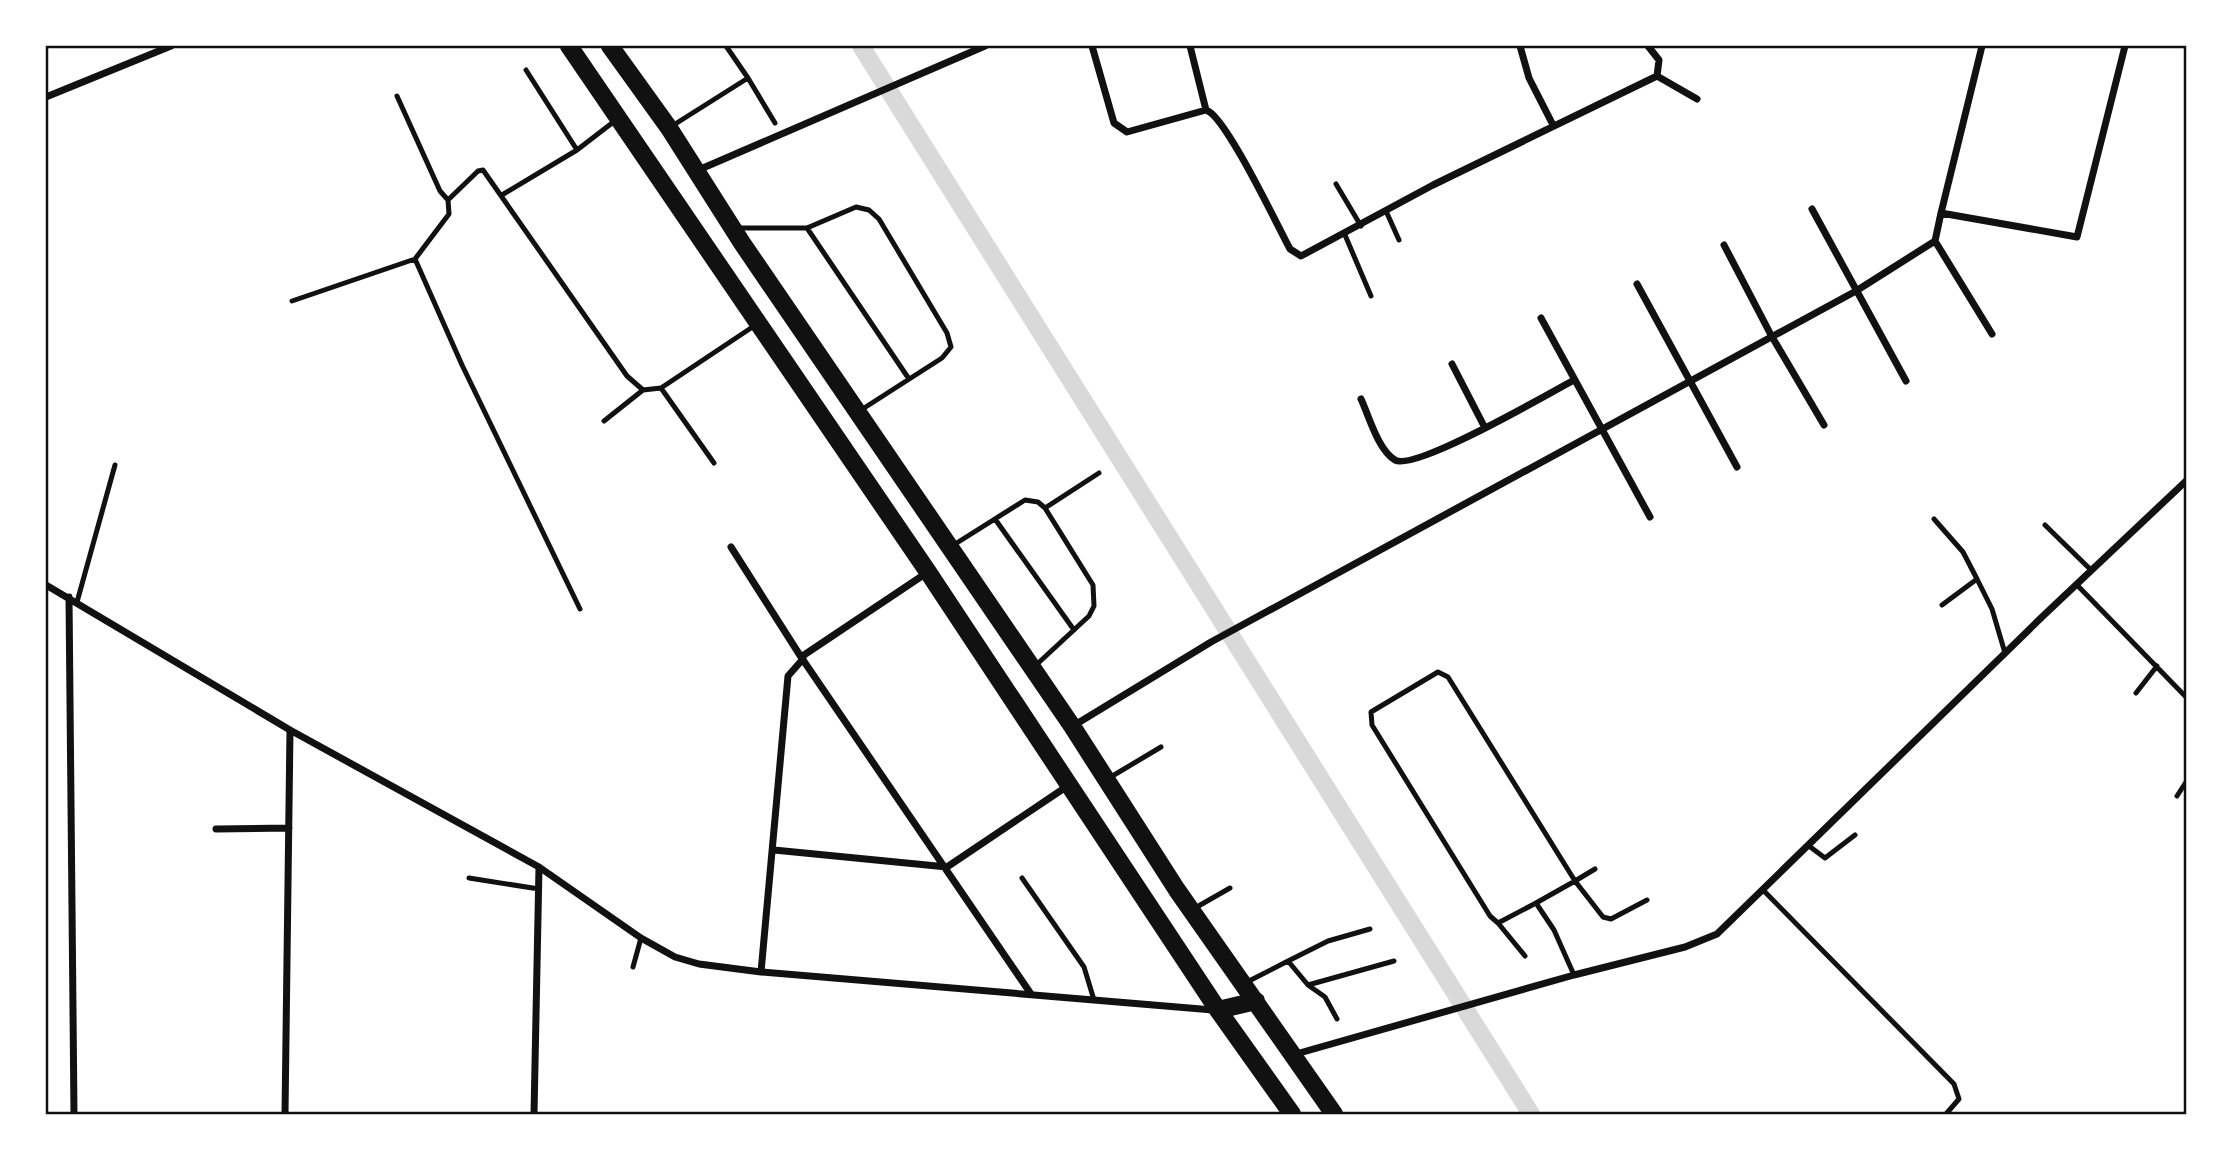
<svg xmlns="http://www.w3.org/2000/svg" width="2232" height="1160" viewBox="0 0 2232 1160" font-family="'Varela Round',sans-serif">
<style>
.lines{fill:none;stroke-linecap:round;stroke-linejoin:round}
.canal{stroke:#d9d9d9;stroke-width:18}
.service{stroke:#111;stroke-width:5}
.minor{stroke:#111;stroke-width:7}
.primary{stroke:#111;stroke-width:18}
.neatline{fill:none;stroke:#111;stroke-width:2.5}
</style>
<rect width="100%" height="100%" fill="#fff"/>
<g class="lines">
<!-- canal -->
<path class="canal" d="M 861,46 L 1531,1114"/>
<!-- service -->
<path class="service" d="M 526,70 L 577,150
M 748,78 L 775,123
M 397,96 L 440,191 L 448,200
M 672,126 L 748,78 L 726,46
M 1336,184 L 1361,226
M 502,195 L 577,150 L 616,120
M 1386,211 L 1399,240
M 736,228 L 807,228 L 856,207 L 869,210 L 879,219 L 947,333 L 951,347 L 942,358 L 861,410
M 807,228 L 909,379
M 1345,235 L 1371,296
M 415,259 L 462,365 L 580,609
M 292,301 L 415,259 L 449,214 L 448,200 L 478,171 L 483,170 L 627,376 L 643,390 L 661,388 L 757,324
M 661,388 L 714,463
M 604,421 L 643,390
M 1045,508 L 1099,473
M 995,519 L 1074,630
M 1934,519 L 1963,552 L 1977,579
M 2045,525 L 2091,570
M 952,546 L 1025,500 L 1038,502 L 1045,508 L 1093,585 L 1094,606 L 1089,616 L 1035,666
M 2077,585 L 2186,697
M 77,602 L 115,465
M 1942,605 L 1977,579 L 1992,609 L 2005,653
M 2136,693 L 2157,666
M 1109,778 L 1161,747
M 2177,796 L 2186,782
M 1809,846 L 1825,858 L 1855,835
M 1595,869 L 1575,881 L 1603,917 L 1611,919 L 1647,900
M 469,878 L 539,889
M 1022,878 L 1084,967 L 1094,1000
M 1764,891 L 1954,1084 L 1959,1099 L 1946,1114
M 1536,903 L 1575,881 L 1448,677 L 1438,672 L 1371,712 L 1372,725 L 1490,916 L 1498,923 L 1536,903 L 1554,930 L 1574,975
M 1195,908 L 1230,888
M 1498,923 L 1525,956
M 1288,961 L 1328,941 L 1370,929
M 633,967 L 641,938
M 1247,982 L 1288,961 L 1308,985 L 1394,961
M 1308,985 L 1325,997 L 1337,1019"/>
<!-- minor -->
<path class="minor" d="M 1092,46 L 1114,123 L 1127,132 L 1206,110 C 1225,115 1277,225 1290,249 L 1301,256 L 1433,185 L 1657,76
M 1190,46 L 1206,110
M 1520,46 L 1529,78 L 1553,125
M 1648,46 L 1659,60 L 1657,76
M 1982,46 L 1941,213 L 2077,237 L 2125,46
M 1657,76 L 1697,99
M 46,97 L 171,46
M 696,171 L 985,46
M 1812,209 L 1906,381
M 1935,241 L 1992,334
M 1724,245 L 1771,335 L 1824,425
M 1637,284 L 1737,467
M 1541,318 L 1650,517
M 1452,364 L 1485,428
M 1361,399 C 1369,416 1378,450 1395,460 C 1414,472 1548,394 1574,380
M 731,547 L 801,657 L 1031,994
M 46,585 L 290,730 L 539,867 L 641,938 L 675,957 L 699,964 L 761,972 L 1213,1010
M 69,597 L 74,1114
M 801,657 L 928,572
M 1073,726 L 1211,642 L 1856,291 L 1935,241 L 1941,213
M 216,829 L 289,828
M 774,850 L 947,867 L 1069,785
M 761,972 L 788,676 L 803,659
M 1296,1054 L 1574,975 L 1685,947 L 1717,934 L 2043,616 L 2186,481
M 285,1114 L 290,730
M 534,1114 L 539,867"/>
<!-- primary -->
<path class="primary" d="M 569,46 L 928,572 L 1218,1010 L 1292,1114
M 610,46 L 669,128 L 742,243 L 1072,726 L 1177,890 L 1334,1114
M 1218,1010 L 1256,1001"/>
</g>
<!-- border -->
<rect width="2232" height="1160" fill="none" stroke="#ffffff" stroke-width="94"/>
<rect x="47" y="47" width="2138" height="1066" class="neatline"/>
</svg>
